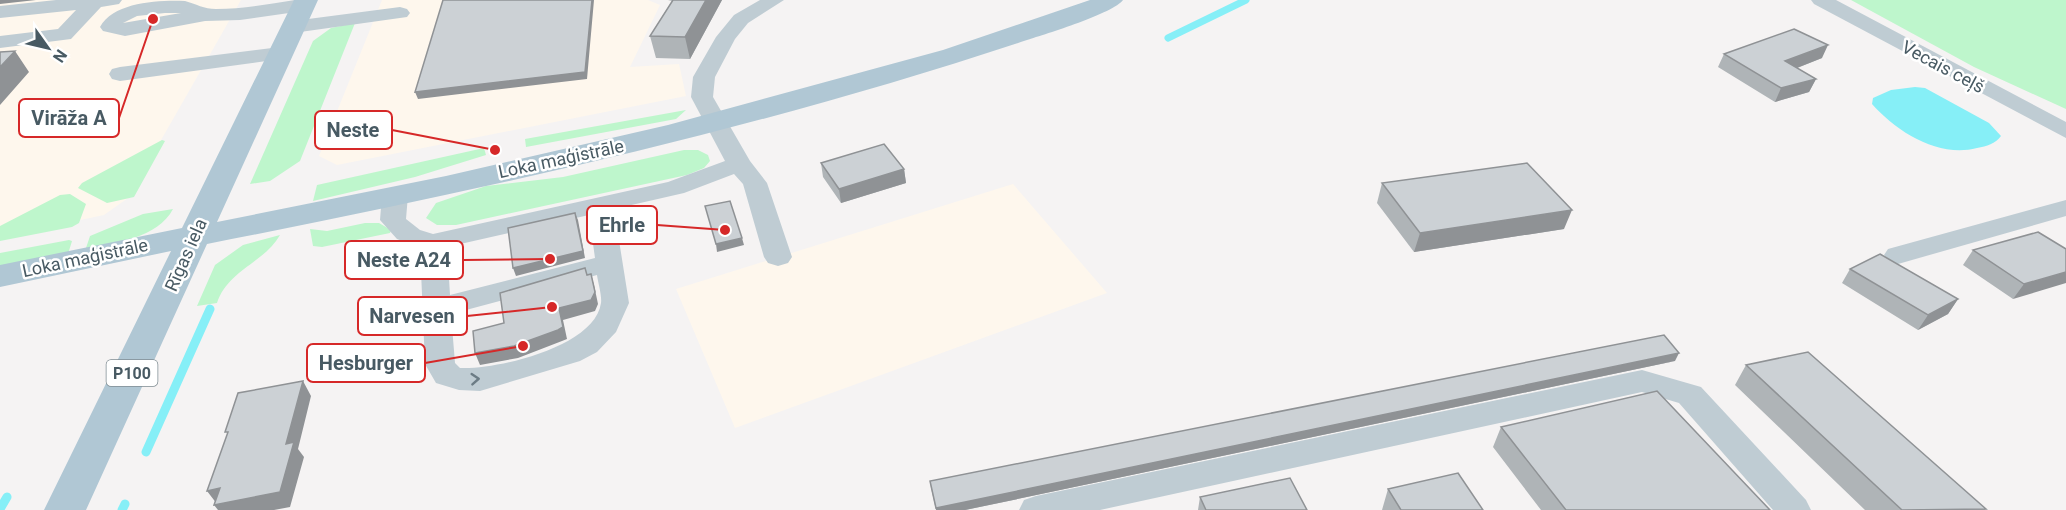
<svg xmlns="http://www.w3.org/2000/svg" width="2066" height="510" viewBox="0 0 2066 510" font-family="Roboto,sans-serif">
<style>
.commercial{fill:#fef7ed}
.green{fill:#bef6cc}
.water{fill:#86eff7}
.lines{fill:none;stroke-linecap:round;stroke-linejoin:round}
.stream-far1{stroke:#86eff7;stroke-width:7}
.stream{stroke:#86eff7;stroke-width:9}
.minor{fill:#bfccd3;fill-rule:evenodd}
.major{fill:#b0c7d4;fill-rule:evenodd}
.wall{fill:#afb4b7}
.shaded-wall{fill:#8f9295}
.building{fill:#ccd1d5;stroke:#8f9295;stroke-width:1.5}
.oneway{stroke:#6c7c85}
.labels{text-anchor:middle;stroke-width:5;stroke-linejoin:round;paint-order:stroke}
.shield{fill:#fff;stroke:#7f8c92;stroke-width:1.5}
.shield-label{font-size:16px;font-weight:bold;fill:#485a63}
.street-label{font-size:18px;fill:#485a63;stroke:#fff}
.leader{fill:none;stroke:#d62828;stroke-width:2}
.callout-dot{fill:#d62828;stroke:#fff;stroke-width:2}
.callout{fill:#fff;stroke:#d62828;stroke-width:2}
.callout-label{font-size:20px;text-anchor:middle;font-weight:bold;fill:#485a63}
</style>
<rect width="100%" height="100%" fill="#f5f3f3"/>
<!-- commercial -->
<path class="commercial" d="M 0,0 L 241,0 L 128,198 L 104,215 L 0,237 Z
M 382,0 L 648,0 L 660,5 L 630,67 L 679,64 L 686,96 L 337,165 L 319,156 Z
M 1013,184 L 1107,293 L 735,428 L 676,289 Z"/>
<!-- green -->
<path class="green" d="M 1851,0 L 2066,0 L 2066,109 L 1974,67 Z
M 355,23 L 300,161 L 270,181 L 250,184 L 313,41 L 331,28 Z
M 686,110 L 676,119 L 526,147 L 525,139 Z
M 162,140 L 165,141 L 134,197 L 107,203 L 78,188 L 82,183 Z
M 484,148 L 486,155 L 415,177 L 313,201 L 317,185 Z
M 684,150 L 698,150 L 708,155 L 710,161 L 704,168 L 687,175 L 456,225 L 437,225 L 426,218 L 436,203 L 486,186 L 563,177 Z
M 70,194 L 86,204 L 79,223 L 72,227 L 0,241 L 0,226 L 60,195 Z
M 173,209 C 158,238 114,243 85,251 L 90,236 L 143,214 Z
M 365,223 L 379,223 L 391,230 L 390,233 L 322,247 L 313,246 L 310,229 L 327,231 Z
M 280,235 C 264,263 228,270 217,303 L 197,306 L 215,265 L 243,245 Z
M 69,240 L 72,241 L 68,254 L 0,267 L 0,253 Z"/>
<!-- water -->
<path class="water" d="M 1915,87 L 1925,88 L 1989,123 L 2001,136 C 1995,144 1987,146 1977,148 C 1938,158 1897,132 1872,104 L 1873,98 L 1891,90 Z"/>
<g class="lines">
<!-- stream-far1 -->
<path class="stream-far1" d="M 1168,38 L 1246,0"/>
<!-- stream -->
<path class="stream" d="M 146,452 L 210,309
M 0,509 L 7,497
M 122,510 L 125,504"/>
<!-- minor -->
<path class="minor" d="M 56,0 L 122,0 L 119,4 L 101,7 L 71,39 L 0,48 L 0,36 L 58,29 L 76,10 L 0,18 L 0,6 Z
M 295,0 L 310,1 L 313,5 L 310,9 L 303,11 L 240,20 L 205,21 L 125,36 L 103,31 L 100,27 C 114,2 158,0 185,1 C 196,4 204,9 216,9 C 243,9 269,4 295,0 ZM 165,13 L 181,13 L 123,23 L 137,16 Z
M 760,0 L 784,0 L 748,23 L 735,39 L 715,77 L 713,97 L 750,161 L 767,183 L 792,257 L 788,263 L 778,266 L 768,263 L 764,257 L 743,184 L 734,174 L 684,193 L 614,209 L 629,303 L 616,332 L 597,352 L 580,361 L 480,391 L 459,390 L 436,383 L 425,364 L 420,248 L 397,239 L 380,220 L 382,195 L 386,190 L 395,187 L 404,190 L 408,195 L 406,219 L 420,230 L 433,234 L 668,182 L 725,161 L 691,97 L 693,77 L 716,37 L 734,15 ZM 589,215 L 595,258 L 450,295 L 447,247 ZM 597,275 C 598,283 602,295 601,303 C 595,347 496,370 460,368 L 455,363 L 451,314 Z
M 1811,0 L 1836,0 L 2066,122 L 2066,138 L 1814,4 Z
M 400,7 L 407,9 L 410,13 L 407,17 L 293,33 L 286,31 L 283,27 L 286,23 L 293,21 Z
M 280,47 L 288,48 L 291,53 L 288,58 L 120,81 L 112,79 L 109,74 L 112,69 L 120,67 Z
M 2066,200 L 2066,216 L 1898,264 L 1888,261 L 1884,255 L 1888,249 Z
M 1642,370 L 1701,387 L 1806,500 L 1811,510 L 1773,510 L 1679,403 L 1642,392 L 1100,510 L 1019,510 L 1024,500 L 1036,496 Z"/>
<!-- major -->
<path class="major" d="M 294,0 L 318,0 L 217,222 L 446,176 L 668,125 L 943,50 L 1090,0 L 1123,0 C 1114,13 1046,34 1027,40 C 760,129 483,190 207,244 L 86,510 L 44,510 L 171,251 L 0,287 L 0,265 L 182,228 Z"/>
</g>
<!-- wall -->
<path class="wall" d="M 668,0 L 722,0 L 690,59 L 656,58 L 650,36 L 672,1 Z
M 1724,54 L 1822,58 L 1797,68 L 1816,79 L 1809,92 L 1775,102 L 1718,67 Z
M 821,163 L 904,169 L 906,183 L 841,203 L 823,177 Z
M 1382,183 L 1564,229 L 1414,252 L 1377,203 Z
M 2066,249 L 2013,299 L 1963,265 L 1973,250 Z
M 1850,269 L 1958,299 L 1948,314 L 1918,330 L 1842,283 Z
M 1675,361 L 965,510 L 936,510 L 931,488 L 930,481 Z
M 1746,365 L 1986,510 L 1865,510 L 1735,385 Z
M 1501,427 L 1770,510 L 1541,510 L 1493,447 Z
M 1388,489 L 1483,510 L 1382,510 Z
M 1200,497 L 1307,510 L 1198,510 Z"/>
<!-- shaded-wall -->
<path class="shaded-wall" d="M 0,0 L 36,0 L 0,4 Z
M 592,0 L 594,0 L 587,79 L 418,99 L 415,92 Z
M 706,0 L 722,0 L 690,59 L 685,37 Z
M 1828,45 L 1822,58 L 1779,75 L 1785,61 Z
M 15,51 L 29,72 L 0,105 L 0,67 Z
M 1816,79 L 1809,92 L 1775,102 L 1781,88 Z
M 904,169 L 906,183 L 841,203 L 839,189 Z
M 1572,210 L 1564,229 L 1414,252 L 1420,233 Z
M 575,213 L 578,220 L 585,258 L 516,276 L 513,268 Z
M 742,238 L 744,245 L 717,252 L 716,244 Z
M 2066,272 L 2066,283 L 2013,299 L 2024,284 Z
M 591,274 L 594,285 L 598,304 L 595,311 L 563,320 L 567,339 L 562,341 L 518,358 L 480,365 L 475,353 Z
M 1958,299 L 1948,314 L 1918,330 L 1928,315 Z
M 1679,353 L 1675,361 L 965,510 L 936,510 L 936,508 Z
M 303,381 L 311,396 L 298,449 L 304,457 L 290,507 L 274,510 L 218,510 L 214,505 L 217,504 L 207,491 L 286,444 Z"/>
<!-- building -->
<path class="building" d="M 443,0 L 592,0 L 585,72 L 415,92 Z
M 673,0 L 706,0 L 685,37 L 650,36 Z
M 1794,29 L 1828,45 L 1785,61 L 1816,79 L 1781,88 L 1724,54 Z
M 15,51 L 0,67 L 0,52 Z
M 884,144 L 904,169 L 839,189 L 821,163 Z
M 1527,163 L 1572,210 L 1420,233 L 1382,183 Z
M 730,201 L 742,238 L 716,244 L 705,206 Z
M 575,213 L 583,251 L 513,268 L 508,228 Z
M 2038,232 L 2066,249 L 2066,272 L 2024,284 L 1973,250 Z
M 1880,254 L 1958,299 L 1928,315 L 1850,269 Z
M 585,268 L 587,275 L 591,274 L 595,292 L 591,300 L 559,308 L 563,327 L 558,330 L 514,346 L 475,353 L 473,331 L 504,323 L 500,293 Z
M 1664,335 L 1679,353 L 936,508 L 930,481 Z
M 1808,352 L 1986,509 L 1902,510 L 1746,365 Z
M 303,381 L 286,444 L 294,442 L 280,492 L 214,505 L 220,488 L 207,491 L 228,432 L 225,432 L 238,393 Z
M 1657,391 L 1770,510 L 1566,510 L 1501,427 Z
M 1458,473 L 1483,510 L 1401,510 L 1388,489 Z
M 1290,478 L 1307,510 L 1206,510 L 1200,497 Z"/>
<!-- one-way arrows -->
<defs><path id="oneway-chevron" d="M-2-3.5L2.5 0L-2 3.5" fill="none" stroke-width="1.6" stroke-linecap="round" stroke-linejoin="round" transform="scale(1.5)"/></defs>
<use class="oneway" href="#oneway-chevron" transform="translate(475 379) rotate(-4)"/>
<g class="labels">
<!-- shield labels -->
<rect class="shield" x="106.5" y="360" width="51" height="26" rx="4.5"/>
<g class="shield-label">
<text x="132" y="379">P100</text>
</g>
<!-- street labels -->
<g class="street-label">
<text transform="translate(1943 67) rotate(28)" y="6">Vecais ceļš</text>
<text transform="translate(561 159) rotate(-12)" y="6">Loka maģistrāle</text>
<text transform="translate(186 255) rotate(-66)" y="6">Rīgas iela</text>
<text transform="translate(85 258) rotate(-12)" y="6">Loka maģistrāle</text>
</g>
</g>
<!-- callouts -->
<path class="leader" d="M153 19L119 118M495 150L392 130M725 230L657 225M550 259L463 260M552 307L467 316M523 346L425 363"/>
<g class="callout-dot">
<circle cx="153" cy="19" r="6"/>
<circle cx="495" cy="150" r="6"/>
<circle cx="725" cy="230" r="6"/>
<circle cx="550" cy="259" r="6"/>
<circle cx="552" cy="307" r="6"/>
<circle cx="523" cy="346" r="6"/>
</g>
<g class="callout">
<rect x="19" y="99" width="100" height="38" rx="6"/>
<rect x="315" y="111" width="77" height="38" rx="6"/>
<rect x="587" y="206" width="70" height="38" rx="6"/>
<rect x="345" y="241" width="118" height="38" rx="6"/>
<rect x="358" y="297" width="109" height="38" rx="6"/>
<rect x="307" y="344" width="118" height="38" rx="6"/>
</g>
<g class="callout-label">
<text x="69" y="125">Virāža A</text>
<text x="353" y="137">Neste</text>
<text x="622" y="232">Ehrle</text>
<text x="404" y="267">Neste A24</text>
<text x="412" y="323">Narvesen</text>
<text x="366" y="370">Hesburger</text>
</g>
<!-- north arrow -->
<g transform="translate(48 48) rotate(124)" stroke="#ffffff" stroke-width="4.5" paint-order="stroke">
<path d="M0-4.5L10 22L0 15L-10 22Z" fill="#485a63"/>
<text y="-9" font-size="16" font-weight="bold" text-anchor="middle" fill="#485a63">N</text>
</g>
</svg>
